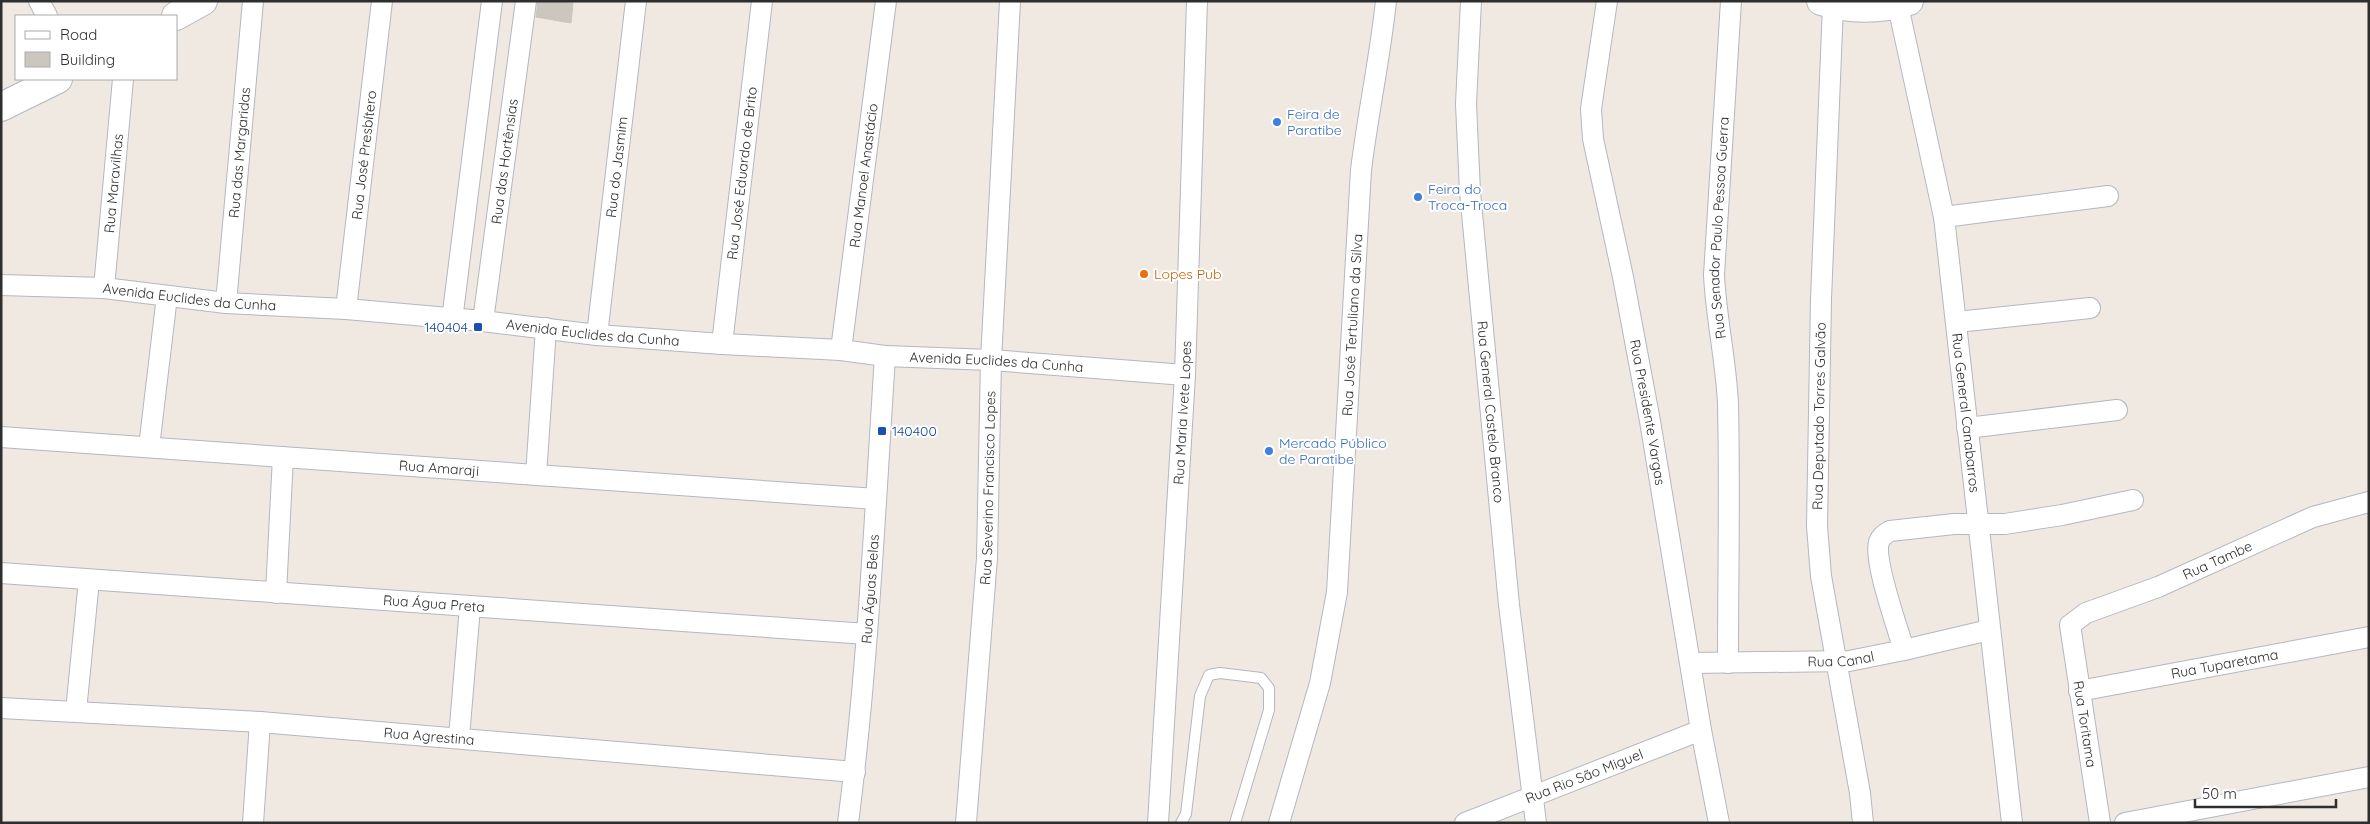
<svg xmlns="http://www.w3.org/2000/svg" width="2370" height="824" viewBox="0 0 2370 824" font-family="Quicksand,sans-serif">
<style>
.building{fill:#cbc7bf;stroke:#cbc5ba}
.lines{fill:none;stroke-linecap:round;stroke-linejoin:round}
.lane-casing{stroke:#b4b7c1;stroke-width:12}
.street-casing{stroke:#b4b7c1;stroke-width:22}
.secondary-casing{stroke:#b4b7c1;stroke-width:30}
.lane{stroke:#fff;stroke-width:10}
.street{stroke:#fff;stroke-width:20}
.secondary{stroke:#fff;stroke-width:28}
.shop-dot{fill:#3f7fe0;stroke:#fff;stroke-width:2}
.food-dot{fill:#e8710a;stroke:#fff;stroke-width:2}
.transit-dot{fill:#1a4fb4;stroke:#fff;stroke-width:2}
.labels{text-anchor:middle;stroke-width:4;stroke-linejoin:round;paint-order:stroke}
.shop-label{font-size:14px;fill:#366cbe;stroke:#fff;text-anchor:start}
.street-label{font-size:14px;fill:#2e2e2e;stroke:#fff}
.food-label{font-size:14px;fill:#c56008;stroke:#fff;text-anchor:start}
.transit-label{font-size:14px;fill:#164399;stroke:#fff;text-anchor:end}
</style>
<rect width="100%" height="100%" fill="#efe9e1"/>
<!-- building -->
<path class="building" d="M 538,1 L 573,3 L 571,23 L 536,17 Z"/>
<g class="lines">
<defs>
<path id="lane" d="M 1181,823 L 1186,814 L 1200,696 L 1209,675 L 1220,673 L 1261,678 L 1269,688 L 1269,710 L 1235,823"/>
<g id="street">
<path d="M 39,1 L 47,16"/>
<path id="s1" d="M 1471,1 L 1466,104 L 1470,192 L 1509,605 L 1536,823"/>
<path id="s2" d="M 1607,1 L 1591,109 L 1593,139 L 1623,277 L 1650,421 L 1701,730 L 1719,823"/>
<path id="s3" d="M 1897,1 L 1944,217 L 2012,823"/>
<path d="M 1833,5 L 1821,299 L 1817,526 L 1821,576 L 1860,793 L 1863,823"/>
<path d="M 1944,217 L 2108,196"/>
<path id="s4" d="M 1,285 L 104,288 L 226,303 L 346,309 L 483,321 L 597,335 L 722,344 L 841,350 L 885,356 L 991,360 L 1185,375"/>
<path id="s5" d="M 104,288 L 123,79"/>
<path id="s6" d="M 226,303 L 253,1"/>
<path id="s7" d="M 346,309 L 382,1"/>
<path d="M 452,320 L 492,1"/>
<path id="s8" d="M 483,321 L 526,1"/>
<path d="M 1957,322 L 2090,308"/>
<path id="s9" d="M 597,335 L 636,1"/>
<path id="s10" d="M 722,344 L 762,1"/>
<path id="s11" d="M 841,350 L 886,1"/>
<path d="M 1967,428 L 2117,410"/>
<path id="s12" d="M 1,437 L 876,499"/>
<path d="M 149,447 L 167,296"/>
<path d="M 536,475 L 546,328"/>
<path id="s13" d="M 1,573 L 867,634"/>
<path d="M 276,593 L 283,457"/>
<path d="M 1904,650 C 1898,629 1873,560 1879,542 C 1881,536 1885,534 1890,531 L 1954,524 L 2005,524 L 2062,515 L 2133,500"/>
<path id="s14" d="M 1691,663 L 1849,661 L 1904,650 L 1989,630"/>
<path id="s15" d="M 1728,663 C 1728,577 1730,490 1728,404 C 1726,360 1716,318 1714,275 L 1731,1"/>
<path id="s16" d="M 2079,691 L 2369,637"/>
<path id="s17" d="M 1,708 L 260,722 L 855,772"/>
<path d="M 76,711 L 89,580"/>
<path d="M 459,737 L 470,607"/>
<path d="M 253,823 L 260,722"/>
<path id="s18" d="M 848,823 C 868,668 875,511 885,356"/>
<path id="s19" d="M 966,823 L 987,558 L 991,360 L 1010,1"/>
<path id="s20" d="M 1158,823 L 1185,375 L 1197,1"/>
<path id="s21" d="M 1279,823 L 1320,683 L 1337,592 L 1361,170 C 1368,113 1380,58 1386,1"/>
<path id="s22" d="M 1465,823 L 1701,730"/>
<path id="s23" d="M 2100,823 L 2070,625 L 2086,613 L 2158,587 L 2313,517 L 2369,502"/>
<path d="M 2125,823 L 2369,777"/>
</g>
<path id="secondary" d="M 1821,1 C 1849,10 1881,10 1909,1
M 176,16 L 203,1
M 1,107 L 58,79"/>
</defs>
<!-- lane casing -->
<use href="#lane" class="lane-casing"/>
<!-- street casing -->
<use href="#street" class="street-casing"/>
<!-- secondary casing -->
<use href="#secondary" class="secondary-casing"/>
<!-- lane -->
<use href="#lane" class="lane"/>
<!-- street -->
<use href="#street" class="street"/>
<!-- secondary -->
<use href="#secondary" class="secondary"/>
</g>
<!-- markers -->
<g class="shop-dot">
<circle cx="1277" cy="122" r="5"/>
<circle cx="1418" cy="197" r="5"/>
<circle cx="1269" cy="451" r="5"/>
</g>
<circle class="food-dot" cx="1144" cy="274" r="5"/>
<g class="transit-dot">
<rect x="473" y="322" width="10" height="10" rx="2.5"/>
<rect x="877" y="426" width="10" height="10" rx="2.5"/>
</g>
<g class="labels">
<!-- shop labels -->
<g class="shop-label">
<text x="1287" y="119">Feira de<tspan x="1287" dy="16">Paratibe</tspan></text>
<text x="1428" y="194">Feira do<tspan x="1428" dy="16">Troca-Troca</tspan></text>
<text x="1279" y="448">Mercado Público<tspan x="1279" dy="16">de Paratibe</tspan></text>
</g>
<!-- street labels -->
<g class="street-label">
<text dy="5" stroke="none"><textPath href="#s6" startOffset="151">Rua das Margaridas</textPath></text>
<text dy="5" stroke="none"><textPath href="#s7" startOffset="155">Rua José Presbítero</textPath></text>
<text dy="5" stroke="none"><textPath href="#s8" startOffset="161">Rua das Hortênsias</textPath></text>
<text dy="5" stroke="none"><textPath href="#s9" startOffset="169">Rua do Jasmim</textPath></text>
<text dy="5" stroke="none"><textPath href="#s10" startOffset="172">Rua José Eduardo de Brito</textPath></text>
<text dy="5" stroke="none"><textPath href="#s11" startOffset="176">Rua Manoel Anastácio</textPath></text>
<text dy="5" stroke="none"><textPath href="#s5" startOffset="105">Rua Maravilhas</textPath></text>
<text dy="5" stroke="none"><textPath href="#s15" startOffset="436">Rua Senador Paulo Pessoa Guerra</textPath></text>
<text dy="5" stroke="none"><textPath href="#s4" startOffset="189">Avenida Euclides da Cunha</textPath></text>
<text dy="5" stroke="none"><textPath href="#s21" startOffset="506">Rua José Tertuliano da Silva</textPath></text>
<text dy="5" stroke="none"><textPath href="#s4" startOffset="594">Avenida Euclides da Cunha</textPath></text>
<text dy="5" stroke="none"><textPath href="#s4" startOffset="999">Avenida Euclides da Cunha</textPath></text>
<text dy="5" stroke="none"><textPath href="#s20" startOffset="411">Rua Maria Ivete Lopes</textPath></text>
<text dy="5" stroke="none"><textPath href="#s2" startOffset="418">Rua Presidente Vargas</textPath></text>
<text dy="5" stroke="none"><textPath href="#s3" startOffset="418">Rua General Canabarros</textPath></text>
<text dy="5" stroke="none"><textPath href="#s1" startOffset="412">Rua General Castelo Branco</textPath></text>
<text transform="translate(1819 416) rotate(-89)" y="5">Rua Deputado Torres Galvão</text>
<text dy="5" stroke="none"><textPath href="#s12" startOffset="439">Rua Amaraji</textPath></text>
<text dy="5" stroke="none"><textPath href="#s19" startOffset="336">Rua Severino Francisco Lopes</textPath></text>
<text dy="5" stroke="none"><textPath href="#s23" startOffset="362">Rua Tambe</textPath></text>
<text dy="5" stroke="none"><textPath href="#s18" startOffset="235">Rua Águas Belas</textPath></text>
<text dy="5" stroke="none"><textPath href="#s13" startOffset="434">Rua Água Preta</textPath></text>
<text dy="5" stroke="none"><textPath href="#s14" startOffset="150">Rua Canal</textPath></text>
<text dy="5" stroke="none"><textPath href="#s16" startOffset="148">Rua Tuparetama</textPath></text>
<text transform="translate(2085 724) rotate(81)" y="5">Rua Toritama</text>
<text dy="5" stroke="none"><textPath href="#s17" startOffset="429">Rua Agrestina</textPath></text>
<text dy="5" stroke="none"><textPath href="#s22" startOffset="128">Rua Rio São Miguel</textPath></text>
</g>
<!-- food labels -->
<g class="food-label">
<text x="1154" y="279">Lopes Pub</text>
</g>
<!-- transit labels -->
<g class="transit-label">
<text x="468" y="332">140404</text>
<text x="892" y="436" text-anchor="start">140400</text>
</g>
</g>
<!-- border -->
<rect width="2370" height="824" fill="none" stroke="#2e2e2e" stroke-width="5"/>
<!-- legend -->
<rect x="15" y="15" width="162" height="65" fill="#ffffff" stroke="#ababab"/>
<rect x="25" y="31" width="25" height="8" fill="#ffffff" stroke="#ababab"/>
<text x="60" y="40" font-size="15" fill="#2e2e2e">Road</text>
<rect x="25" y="52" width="25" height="15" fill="#cbc7bf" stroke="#ababab"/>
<text x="60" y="65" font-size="15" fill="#2e2e2e">Building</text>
<!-- scale -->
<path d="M2195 799v8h141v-8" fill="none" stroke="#2e2e2e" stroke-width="2.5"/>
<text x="2202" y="799" font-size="15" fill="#2e2e2e" stroke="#ffffff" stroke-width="4" paint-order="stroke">50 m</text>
</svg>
